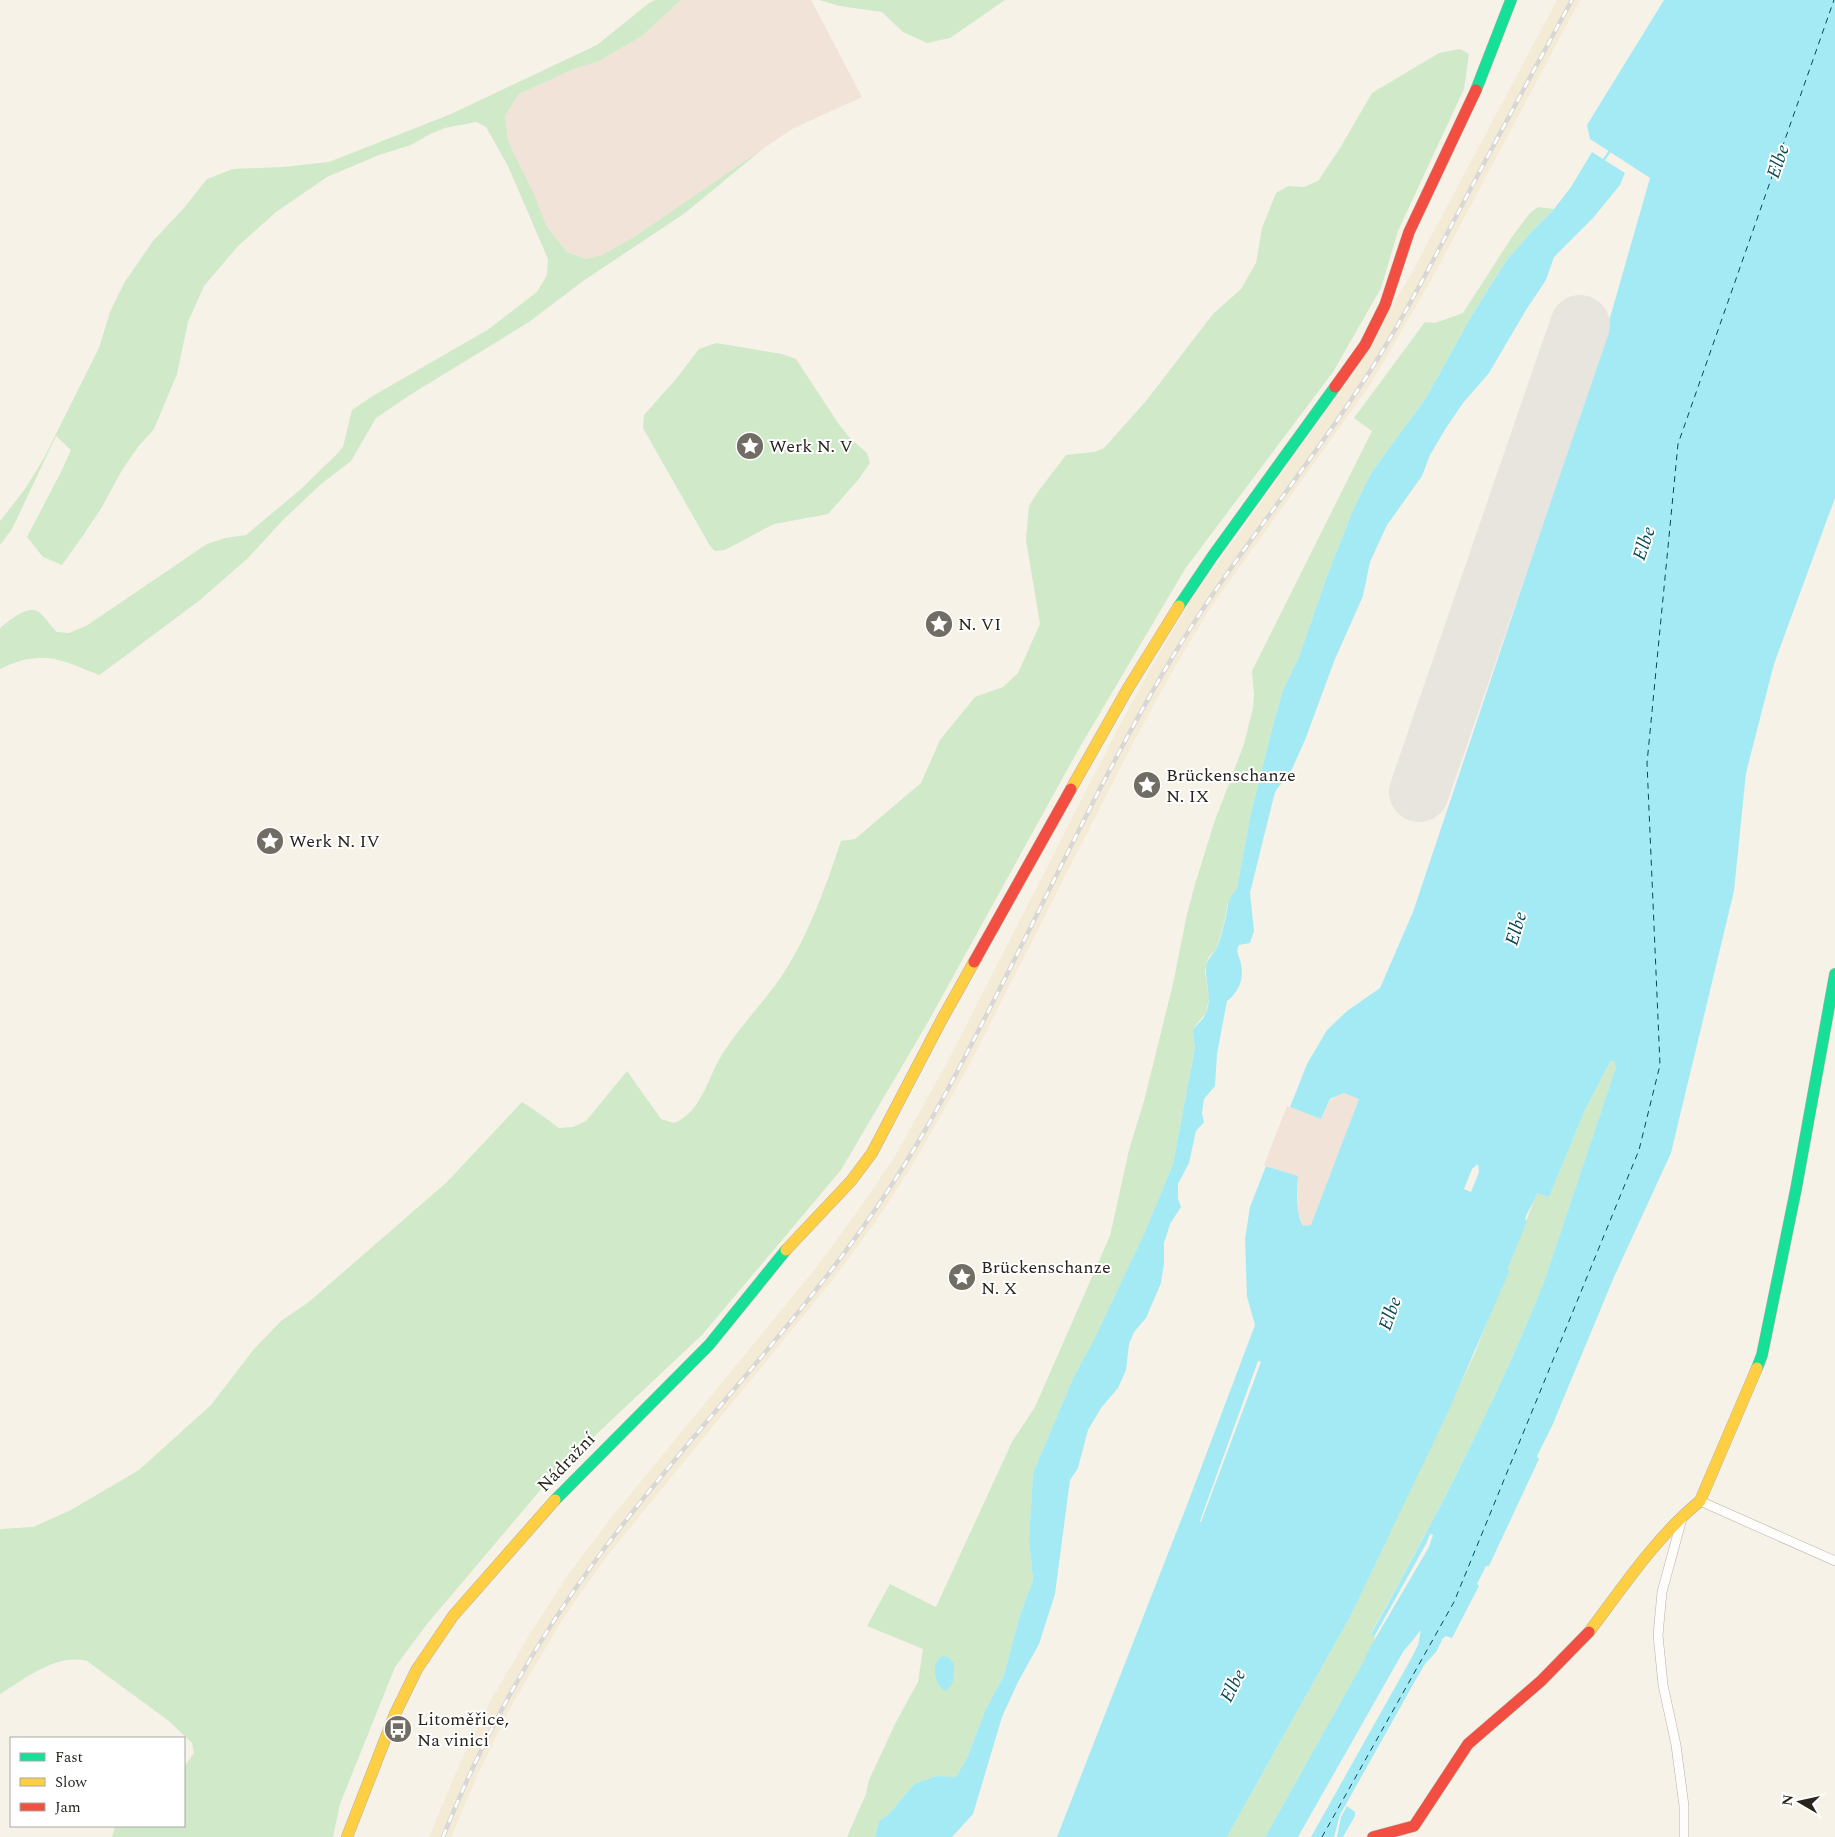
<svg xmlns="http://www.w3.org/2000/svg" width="1835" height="1837" viewBox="0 0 1835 1837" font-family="Spectral,serif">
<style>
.built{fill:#f4ebd7}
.industrial{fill:#f1e3d7}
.green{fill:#cfe9c9}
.water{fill:#a4eaf5;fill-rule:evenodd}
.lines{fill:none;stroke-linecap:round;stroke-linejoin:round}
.stream{stroke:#a4eaf5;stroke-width:2.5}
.ferry{stroke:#084953;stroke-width:1;stroke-dasharray:6 5;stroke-linecap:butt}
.runway{stroke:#e8e4de;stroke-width:60}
.street-casing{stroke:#b4b1a8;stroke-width:10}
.fast-casing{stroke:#b4b1a8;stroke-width:12}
.slow-casing{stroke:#b4b1a8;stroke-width:12}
.jam-casing{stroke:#b4b1a8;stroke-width:12}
.street{stroke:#fefdfb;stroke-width:9}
.fast{stroke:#16e098;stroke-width:11}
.slow{stroke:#ffcf43;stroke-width:11}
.jam{stroke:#f24e42;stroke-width:11}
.rail-casing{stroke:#d8d7d4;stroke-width:4.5}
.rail{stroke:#fff;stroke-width:2.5;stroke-dasharray:8;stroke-linecap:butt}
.labels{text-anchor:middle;stroke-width:4;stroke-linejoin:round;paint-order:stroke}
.poi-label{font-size:18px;fill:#29251e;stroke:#fff;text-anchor:start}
.street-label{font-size:18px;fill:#29251e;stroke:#fff}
.water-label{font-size:19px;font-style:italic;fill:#084953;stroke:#fff}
</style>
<rect width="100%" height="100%" fill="#f7f2e7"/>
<!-- built -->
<path class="built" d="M 1557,0 L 1580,0 L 1429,284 L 1370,385 L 1209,610 L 1172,672 L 1135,739 L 968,1067 L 912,1166 L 874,1224 L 831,1282 L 607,1556 L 564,1617 L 510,1708 L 478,1774 L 451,1837 L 429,1837 L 459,1765 L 492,1698 L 528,1637 L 567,1576 L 614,1514 L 815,1269 L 857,1212 L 895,1156 L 950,1057 L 1117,730 L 1154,662 L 1192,599 L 1332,403 L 1370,345 L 1411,274 Z"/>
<!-- industrial -->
<path class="industrial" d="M 681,0 L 811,0 L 862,97 L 792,129 L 634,237 L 602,255 L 586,259 L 567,252 L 547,227 L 533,192 L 508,141 L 505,116 L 519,94 L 574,69 L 599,61 L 642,36 Z
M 1344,1093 L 1359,1099 L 1312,1225 L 1303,1226 L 1297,1209 L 1298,1176 L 1264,1165 L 1287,1106 L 1321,1119 L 1330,1100 Z"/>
<!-- green -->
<path class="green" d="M 655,0 L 681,0 L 642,36 L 599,61 L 574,69 L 519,94 L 505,116 L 508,141 L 533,192 L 547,227 L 567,252 L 586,259 L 602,255 L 634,237 L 764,148 L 685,213 L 583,281 L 529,322 L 413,393 L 376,418 L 351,461 L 320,485 L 283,520 L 248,558 L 200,600 L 109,668 L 99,675 C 59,659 42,649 0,669 L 0,628 C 10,621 29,602 41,614 C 47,619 51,627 57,632 L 69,633 L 86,626 L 207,544 L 225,538 L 246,535 L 301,489 L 338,453 L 343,447 L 352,410 L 371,397 L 489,329 L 537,292 L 547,275 L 548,259 L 508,166 L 486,127 L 476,122 L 445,128 L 430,134 L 411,145 L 379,155 L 327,177 L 276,212 L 238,246 L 204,286 L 188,322 L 177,374 L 154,429 L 138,447 L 122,470 L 102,507 L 82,537 L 62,565 L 43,557 L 27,537 L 61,472 L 71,450 L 56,436 L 12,529 L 0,545 L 0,521 L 25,489 L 44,458 L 99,348 L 110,312 L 124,283 L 153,241 L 184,208 L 207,179 L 233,169 L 283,167 L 329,162 L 451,114 L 597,45 L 649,3 Z
M 819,0 L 1005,0 L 950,38 L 927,43 L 903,32 L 882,12 L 840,6 Z
M 1460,49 L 1469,54 L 1464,89 L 1398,231 L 1381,288 L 1333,372 L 1185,569 L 1077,752 L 928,1022 L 841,1170 L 702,1335 L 554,1474 L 427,1624 L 395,1667 L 340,1804 L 333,1837 L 112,1837 L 115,1826 L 184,1826 L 184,1767 L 194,1753 L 192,1743 L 169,1721 L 87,1661 C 56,1653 25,1679 0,1694 L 0,1529 L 33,1527 L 71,1510 L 139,1470 L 211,1405 L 254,1349 L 281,1321 L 310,1301 L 447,1182 L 522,1102 L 533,1109 L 559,1128 L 573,1127 L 586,1121 L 627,1071 L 661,1119 L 674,1123 C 702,1112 708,1076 723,1053 C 741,1025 765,1001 783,974 C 809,934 826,886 841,841 L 855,839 L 921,783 L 940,740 L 975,697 L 1003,687 L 1018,673 L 1040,624 L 1026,540 L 1029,506 L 1037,493 L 1066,455 L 1094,452 L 1104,448 L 1146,401 L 1213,314 L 1241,289 L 1256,263 L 1262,228 L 1276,193 L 1288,186 L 1304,187 L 1318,181 L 1340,148 L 1372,93 L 1439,53 Z
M 1538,207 L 1554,209 L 1532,231 L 1506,261 L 1472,315 L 1426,398 L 1371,473 L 1353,510 L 1326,579 L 1299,657 L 1283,690 L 1271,733 L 1250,817 L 1237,890 L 1227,906 L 1224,924 L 1216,949 L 1208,958 L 1205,971 L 1209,998 L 1206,1013 L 1195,1026 L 1193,1037 L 1195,1047 L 1173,1164 L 1144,1234 L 1093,1343 L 1074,1376 L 1033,1473 L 1029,1539 L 1033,1580 L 1020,1615 L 1004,1675 L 985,1711 L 967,1758 L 956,1778 L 936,1776 L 914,1784 L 889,1814 L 879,1821 L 875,1837 L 847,1837 L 866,1794 L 869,1780 L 896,1722 L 918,1682 L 923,1649 L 867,1626 L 890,1584 L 936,1607 L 1012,1442 L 1035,1407 L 1110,1236 L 1129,1150 L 1144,1101 L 1173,984 L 1187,914 L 1196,881 L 1214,823 L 1244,744 L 1253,708 L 1254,695 L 1252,671 L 1372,431 L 1354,418 L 1425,322 L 1435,323 L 1463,313 L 1512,237 L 1530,213 Z
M 716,343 L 782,354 L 796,359 L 838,423 L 850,438 L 867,453 L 870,463 L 858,480 L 828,514 L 774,524 L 725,550 L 715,551 L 710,546 L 643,428 L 644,415 L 676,379 L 699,349 Z
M 1615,1061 L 1616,1067 L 1544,1282 C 1495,1404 1435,1519 1371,1633 L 1375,1635 L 1374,1643 L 1265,1837 L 1227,1837 L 1351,1615 L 1475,1353 L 1537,1193 L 1549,1197 L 1585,1110 L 1610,1062 Z"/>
<!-- water -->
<path class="water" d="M 1664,0 L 1835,0 L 1835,498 L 1774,664 L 1746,773 L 1734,891 L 1671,1153 L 1614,1277 L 1552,1426 L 1537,1456 L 1539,1459 L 1489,1566 L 1486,1566 L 1477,1584 L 1479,1586 L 1452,1638 L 1446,1636 L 1443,1638 L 1436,1652 L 1425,1664 L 1415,1681 L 1340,1815 L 1334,1837 L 1311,1837 L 1412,1657 L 1418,1645 L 1421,1630 L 1403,1652 L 1298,1837 L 1265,1837 L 1366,1657 L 1365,1656 L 1429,1547 L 1433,1535 L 1430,1534 L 1426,1544 L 1375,1635 L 1371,1634 C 1435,1519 1495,1404 1544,1282 L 1616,1067 L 1614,1061 L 1610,1062 L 1585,1110 L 1549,1197 L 1537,1193 C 1534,1203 1528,1210 1525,1219 L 1527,1221 L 1508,1268 L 1509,1272 L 1448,1412 L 1351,1615 L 1227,1837 L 1057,1837 L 1187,1505 L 1255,1325 L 1247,1297 L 1245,1239 L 1250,1207 L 1266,1166 L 1298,1176 C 1297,1193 1295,1210 1303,1226 L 1311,1225 L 1359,1099 L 1344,1093 L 1330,1099 L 1321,1119 L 1290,1107 L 1307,1064 L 1327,1030 L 1347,1011 L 1380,988 L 1413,912 L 1597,363 L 1650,178 L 1590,139 L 1587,125 ZM 1478,1164 L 1479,1172 L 1471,1192 L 1464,1189 L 1472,1169 ZM 1258,1361 L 1261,1362 L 1201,1522 L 1200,1521 Z
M 1592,152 L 1625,173 L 1620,185 L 1593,218 L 1554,257 L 1546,280 L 1526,310 L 1489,373 L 1463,403 L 1446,428 L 1430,455 L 1422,476 L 1387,525 L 1370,562 L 1363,596 L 1335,659 L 1305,740 L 1292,769 L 1275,792 L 1250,893 L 1254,931 L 1250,943 L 1239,945 C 1236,952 1238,953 1240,960 C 1245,977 1240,991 1227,1001 L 1217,1054 L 1215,1086 L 1204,1099 L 1202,1113 L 1204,1122 L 1196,1131 L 1189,1163 L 1178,1184 L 1178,1199 L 1181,1207 L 1170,1224 L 1164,1243 L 1164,1264 L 1161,1283 L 1146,1318 L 1134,1332 L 1129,1344 L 1126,1370 L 1118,1388 L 1101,1408 L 1088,1430 L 1078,1468 L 1070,1480 L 1055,1594 L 1039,1644 L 1018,1682 L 1002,1717 L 973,1814 L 952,1837 L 875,1837 L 879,1821 L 889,1814 L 914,1784 L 936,1776 L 956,1777 L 967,1758 L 985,1711 L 1004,1675 L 1020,1615 L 1033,1580 L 1029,1539 L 1033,1473 L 1074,1376 L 1093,1342 L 1144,1234 L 1173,1164 L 1195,1047 C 1189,1021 1199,1029 1206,1013 C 1212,999 1206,984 1206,971 C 1205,959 1213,956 1217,947 C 1220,940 1222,932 1224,925 C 1228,911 1226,900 1237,889 L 1250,817 L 1271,733 L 1283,690 L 1299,657 L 1326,579 L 1353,510 L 1371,473 L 1426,398 L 1472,315 L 1506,261 L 1532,231 L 1554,209 L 1571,187 Z
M 942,1656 L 948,1657 L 954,1664 C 954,1676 955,1686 944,1691 C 935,1682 935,1676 935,1664 Z
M 1347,1806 L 1355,1812 L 1355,1816 L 1343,1837 L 1337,1837 L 1341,1817 Z"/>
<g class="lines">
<!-- stream -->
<path class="stream" d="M 1603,161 L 1610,151"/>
<!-- ferry -->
<path class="ferry" d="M 1322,1837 L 1454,1602 L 1639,1150 L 1660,1065 L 1647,763 L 1678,444 L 1834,0"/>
<!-- runway -->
<path class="runway" d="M 1419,792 L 1580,325"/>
<defs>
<path id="street" d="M 1700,1501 L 1835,1561
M 1683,1515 L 1662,1592 L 1658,1635 L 1663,1685 L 1676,1745 L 1684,1806 L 1684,1837"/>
<path id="fast" d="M 1476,90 L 1511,0
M 1179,606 L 1212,557 L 1335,387
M 1757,1368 L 1762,1355 L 1796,1189 L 1835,974
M 555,1500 L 709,1345 L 786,1250"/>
<path id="slow" d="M 1071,789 L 1127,690 L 1179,606
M 786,1250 L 851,1181 L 872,1153 L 941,1021 L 974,962
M 1589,1632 C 1623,1587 1656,1537 1700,1501 L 1757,1368
M 347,1837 L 395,1714 L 417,1669 L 453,1616 L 555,1500"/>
<path id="jam" d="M 1335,387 L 1365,345 L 1385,305 L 1409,232 L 1476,90
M 974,962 L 1071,789
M 1373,1837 L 1414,1826 L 1468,1744 L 1541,1681 L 1589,1632"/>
</defs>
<!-- street casing -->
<use href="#street" class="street-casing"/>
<!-- fast casing -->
<use href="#fast" class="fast-casing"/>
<!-- slow casing -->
<use href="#slow" class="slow-casing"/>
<!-- jam casing -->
<use href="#jam" class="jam-casing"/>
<!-- street -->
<use href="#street" class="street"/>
<!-- fast -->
<use href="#fast" class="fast"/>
<!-- slow -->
<use href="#slow" class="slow"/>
<!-- jam -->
<use href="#jam" class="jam"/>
<defs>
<path id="rail" d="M 443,1837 C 483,1736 536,1640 601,1553 C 694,1428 806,1317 891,1186 C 929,1128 960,1067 991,1006 C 1049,893 1102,777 1166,668 C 1225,567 1300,479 1363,382 C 1399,327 1429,268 1459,211 C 1496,140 1534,70 1572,0"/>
</defs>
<!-- rail casing -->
<use href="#rail" class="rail-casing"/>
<!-- rail -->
<use href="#rail" class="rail"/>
</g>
<!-- icons -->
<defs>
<symbol id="sight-disc" viewBox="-11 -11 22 22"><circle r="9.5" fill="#716d64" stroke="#fff"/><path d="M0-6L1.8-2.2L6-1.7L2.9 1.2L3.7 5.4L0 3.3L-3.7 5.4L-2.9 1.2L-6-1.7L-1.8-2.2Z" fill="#fff"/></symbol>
<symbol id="bus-disc" viewBox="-11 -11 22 22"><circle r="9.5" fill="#716d64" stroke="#fff"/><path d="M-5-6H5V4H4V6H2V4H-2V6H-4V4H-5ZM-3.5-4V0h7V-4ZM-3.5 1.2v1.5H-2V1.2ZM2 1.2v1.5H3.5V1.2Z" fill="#fff"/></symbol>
</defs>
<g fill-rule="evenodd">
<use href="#sight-disc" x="734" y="430" width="32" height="32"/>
<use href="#sight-disc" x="923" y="608" width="32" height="32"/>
<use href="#sight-disc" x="1131" y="769" width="32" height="32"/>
<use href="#sight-disc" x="254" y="825" width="32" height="32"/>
<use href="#sight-disc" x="946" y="1261" width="32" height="32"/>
<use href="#bus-disc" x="382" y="1713" width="32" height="32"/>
</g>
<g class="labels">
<!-- poi labels -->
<g class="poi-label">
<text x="769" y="452">Werk N. V</text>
<text x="958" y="630">N. VI</text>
<text x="1166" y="781">Brückenschanze<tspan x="1166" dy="21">N. IX</tspan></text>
<text x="289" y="847">Werk N. IV</text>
<text x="981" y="1273">Brückenschanze<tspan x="981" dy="21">N. X</tspan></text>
<text x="417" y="1725">Litoměřice,<tspan x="417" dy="21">Na vinici</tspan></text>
</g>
<!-- street labels -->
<g class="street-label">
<text transform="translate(566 1462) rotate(-46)" y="6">Nádražní</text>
</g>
<!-- water labels -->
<g class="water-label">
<text transform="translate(1777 161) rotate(-71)" y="7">Elbe</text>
<text transform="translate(1643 543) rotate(-71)" y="7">Elbe</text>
<text transform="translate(1515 928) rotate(-73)" y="7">Elbe</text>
<text transform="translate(1389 1313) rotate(-70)" y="7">Elbe</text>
<text transform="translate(1232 1685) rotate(-63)" y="7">Elbe</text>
</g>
</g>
<!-- legend -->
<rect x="10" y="1737" width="175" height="90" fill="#ffffff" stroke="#a9a8a5"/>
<rect x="20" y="1753" width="25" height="8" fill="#16e098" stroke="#a9a8a5"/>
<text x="55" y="1762" font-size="15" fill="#29251e">Fast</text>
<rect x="20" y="1778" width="25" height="8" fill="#ffcf43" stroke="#a9a8a5"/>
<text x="55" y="1787" font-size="15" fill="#29251e">Slow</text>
<rect x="20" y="1803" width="25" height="8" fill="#f24e42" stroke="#a9a8a5"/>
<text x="55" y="1812" font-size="15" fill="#29251e">Jam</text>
<!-- north arrow -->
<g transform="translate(1800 1802) rotate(279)" stroke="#ffffff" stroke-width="4" paint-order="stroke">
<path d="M0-4L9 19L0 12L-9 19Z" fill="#29251e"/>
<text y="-8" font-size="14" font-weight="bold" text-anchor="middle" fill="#29251e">N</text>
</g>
</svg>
